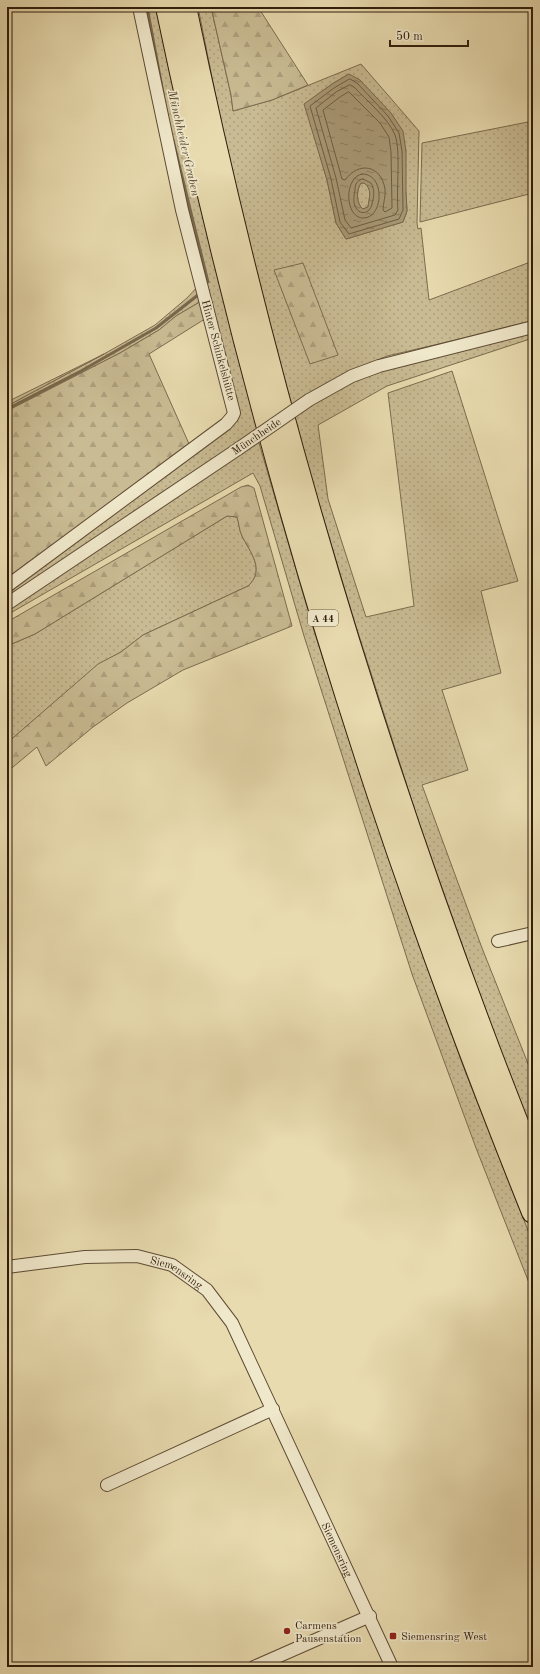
<svg xmlns="http://www.w3.org/2000/svg" width="540" height="1674" viewBox="0 0 540 1674" font-family="'Old Standard TT',serif">
<style>
.grass{fill:url(#grass-dots);stroke:#7c6c4f;fill-rule:evenodd}
.forest{fill:url(#forest-firs);stroke:#7c6c4f}
.water{fill:url(#water-ripples);stroke:#79684c;fill-rule:evenodd}
.lines{fill:none;stroke-linecap:round;stroke-linejoin:round}
.shore{stroke:#6c5c41;stroke-width:1}
.stream{stroke:#79684c;stroke-width:3}
.minor-casing{stroke:#5e4c34;stroke-width:14}
.motorway-casing{stroke:#301d0b;stroke-width:24}
.minor{stroke:#f0e8cb;stroke-width:12}
.motorway{stroke:#e8dbaf;stroke-width:22}
.minor-bridge-casing{stroke:#5e4c34;stroke-width:14;stroke-linecap:butt}
.minor-bridge{stroke:#f0e8cb;stroke-width:12}
.poi-dot{fill:#8f2418;stroke:#f0e8cb;stroke-width:1.5}
.labels{text-anchor:middle;stroke-width:3.5;stroke-linejoin:round;paint-order:stroke}
.shield{fill:#f0e8cb;stroke:#6a5a45;stroke-width:1}
.shield-label{font-size:10px;font-weight:bold;fill:#301d0b}
.street-label{font-size:11px;fill:#301d0b;stroke:#f0e8cb}
.poi-label{font-size:11px;fill:#301d0b;stroke:#f0e8cb;text-anchor:start}
.water-label{font-size:12px;font-style:italic;fill:#5a4931;stroke:#f0e8cb}
</style>
<defs>
<pattern id="grass-dots" width="8" height="8" patternUnits="userSpaceOnUse"><rect width="8" height="8" fill="#c9bb93"/><path d="M2 2h.1M6 6h.1" fill="none" stroke="#ada07d" stroke-width="1.8" stroke-linecap="round"/></pattern>
<pattern id="forest-firs" width="22" height="20" patternUnits="userSpaceOnUse"><rect width="22" height="20" fill="#c9bb93"/><path d="M5 1l3.5 6h-7zM16 11l3.5 6h-7z" fill="#ada07d"/></pattern>
<pattern id="water-ripples" width="26" height="14" patternUnits="userSpaceOnUse"><rect width="26" height="14" fill="#a99a77"/><path d="M2 4q2-2 4 0t4 0M15 11q2-2 4 0t4 0" fill="none" stroke="#8a7d60"/></pattern>
</defs>
<rect width="100%" height="100%" fill="#e8dbaf"/>
<filter id="stains"><feTurbulence type="fractalNoise" baseFrequency=".005" numOctaves="4"/><feColorMatrix values="0 0 0 0 .2 0 0 0 0 .09 0 0 0 0 .02 0 0 0 .5 -.17"/></filter>
<radialGradient id="worn" r=".72"><stop offset=".6" stop-color="#630" stop-opacity="0"/><stop offset="1" stop-color="#630" stop-opacity=".3"/></radialGradient>
<!-- grass -->
<path class="grass" d="M 143,7 L 158,7 L 256,414 L 259,443 L 314,631 L 361,775 L 412,926 L 465,1071 L 533,1243 L 533,1293 L 476,1148 L 412,974 L 304,636 L 260,486 L 253,473 L 7,615 L 7,590 L 238,418 L 204,280 Z
M 198,7 L 211,7 L 231,95 L 233,111 L 272,100 L 361,64 L 419,131 L 417,223 L 418,229 L 421,228 L 429,300 L 533,261 L 533,322 L 387,356 L 351,371 L 362,377 L 393,364 L 533,331 L 533,338 L 387,386 L 318,425 L 328,499 L 366,617 L 414,606 L 388,393 L 452,371 L 518,581 L 481,591 L 501,673 L 442,690 L 468,770 L 422,785 L 482,948 L 533,1076 L 533,1134 L 487,1015 L 418,820 L 354,620 L 276,361 L 220,118 ZM 349,74 L 406,193 L 407,211 L 403,222 L 346,239 L 336,223 L 327,180 L 305,104 L 332,84 Z
M 533,121 L 533,193 L 420,222 L 422,143 Z
M 361,183 L 364,183 C 373,189 369,198 368,207 L 363,209 C 356,204 356,190 361,183 Z
M 199,285 L 203,300 L 176,316 L 159,330 L 120,353 L 7,411 L 7,406 L 104,354 L 155,325 L 187,298 Z
M 227,516 L 237,517 C 239,523 239,530 242,536 C 250,552 266,570 248,586 L 143,635 L 121,652 L 99,664 L 7,743 L 7,646 L 35,634 Z"/>
<!-- forest -->
<path class="forest" d="M 211,7 L 258,7 L 308,85 L 272,100 L 233,111 L 231,95 Z
M 303,263 L 338,355 L 310,364 L 274,270 Z
M 203,300 L 208,317 L 149,354 L 190,446 L 7,582 L 7,411 L 120,353 L 159,330 L 176,316 Z
M 104,354 L 7,406 L 7,402 Z
M 248,485 L 254,488 L 292,626 L 183,670 L 127,703 L 93,727 L 46,766 L 37,747 L 7,772 L 7,743 L 98,664 L 121,652 L 143,635 L 248,586 C 266,570 250,552 242,536 C 239,530 239,523 237,517 L 227,516 L 35,634 L 7,646 L 7,622 L 241,487 Z"/>
<!-- water -->
<path class="water" d="M 349,74 L 360,80 L 391,113 L 403,131 L 406,151 L 406,193 L 407,211 L 403,222 L 346,239 L 336,223 L 327,180 L 304,104 L 332,84 ZM 361,183 L 364,183 C 373,189 369,198 368,207 L 363,209 C 356,204 356,190 361,183 Z"/>
<g class="lines">
<!-- shore -->
<path class="shore" d="M 350,79 L 357,83 L 388,116 L 399,133 L 402,151 L 403,210 L 399,219 L 349,234 L 340,222 L 331,179 L 310,106 L 334,88 Z
M 350,85 L 354,87 C 366,100 389,119 395,135 C 401,151 396,190 398,210 L 395,215 L 351,228 L 345,220 L 336,178 L 316,108 L 336,92 Z
M 349,92 L 380,123 L 389,137 L 391,152 L 392,208 L 385,212 L 383,210 C 383,203 386,196 385,189 C 381,165 359,161 345,180 L 342,179 L 323,110 L 340,97 Z
M 362,174 C 385,173 384,217 364,218 C 345,219 343,178 362,174 Z
M 363,179 L 371,183 C 375,190 374,196 372,204 C 370,214 359,216 355,206 C 353,201 354,196 355,190 C 355,184 357,180 363,179 Z"/>
<!-- stream -->
<path class="stream" d="M 147,7 L 163,93
M 173,140 L 208,282
M 7,409 L 81,371 L 156,328 L 198,295"/>
<defs>
<g id="minor">
<path d="M 309,400 L 352,376 L 379,366 L 533,327"/>
<path d="M 7,586 L 226,424 L 232,417 L 234,413 L 182,210 L 139,7"/>
<path d="M 7,604 L 238,449"/>
<path d="M 498,941 L 533,933"/>
<path id="s1" d="M 7,1267 L 85,1257 L 137,1256 L 172,1265 L 207,1290 L 232,1323 L 392,1667"/>
<path d="M 107,1485 L 273,1409"/>
<path d="M 254,1667 L 370,1616"/>
</g>
<path id="motorway" d="M 167,7 C 223,274 293,537 379,796 C 426,936 478,1075 533,1212
M 185,7 C 267,401 383,789 533,1163"/>
</defs>
<!-- minor casing -->
<use href="#minor" class="minor-casing"/>
<!-- motorway casing -->
<use href="#motorway" class="motorway-casing"/>
<!-- minor -->
<use href="#minor" class="minor"/>
<!-- motorway -->
<use href="#motorway" class="motorway"/>
<defs>
<path id="minor-bridge" d="M 238,449 L 309,400"/>
</defs>
<!-- minor-bridge casing -->
<use href="#minor-bridge" class="minor-bridge-casing"/>
<!-- minor-bridge -->
<use href="#minor-bridge" class="minor-bridge"/>
</g>
<!-- markers -->
<g class="poi-dot">
<circle cx="287" cy="1631" r="4"/>
<rect x="389" y="1632" width="8" height="8" rx="2"/>
</g>
<g class="labels">
<!-- shield labels -->
<rect class="shield" x="308" y="610" width="30" height="16" rx="3"/>
<g class="shield-label">
<text x="323" y="622">A 44</text>
</g>
<!-- street labels -->
<g class="street-label">
<text transform="translate(219 350) rotate(75)" y="4">Hinter Schinkelshütte</text>
<text transform="translate(256 436) rotate(-34)" y="4">Münchheide</text>
<text dy="4" stroke="none"><textPath href="#s1" startOffset="174">Siemensring</textPath></text>
<text dy="4" stroke="none"><textPath href="#s1" startOffset="501">Siemensring</textPath></text>
</g>
<!-- poi labels -->
<g class="poi-label">
<text x="295" y="1629">Carmens<tspan x="295" dy="13">Pausenstation</tspan></text>
<text x="401" y="1640">Siemensring West</text>
</g>
<!-- water labels -->
<g class="water-label">
<text transform="translate(184 143) rotate(77)" y="4">Münchheider Graben</text>
</g>
</g>
<!-- margin -->
<rect width="540" height="1674" fill="none" stroke="#e8dbaf" stroke-width="24"/>
<rect x="8" y="8" width="524" height="1658" fill="none" stroke="#301d0b" stroke-width="2"/>
<rect x="12" y="12" width="516" height="1650" fill="none" stroke="#301d0b"/>
<!-- scale -->
<path d="M390 40v6h78v-6" fill="none" stroke="#301d0b" stroke-width="2"/>
<text x="396" y="40" font-size="12" fill="#301d0b" stroke="#f0e8cb" stroke-width="3" paint-order="stroke">50 m</text>
<rect width="100%" height="100%" filter="url(#stains)"/>
<rect width="100%" height="100%" fill="url(#worn)"/>
</svg>
